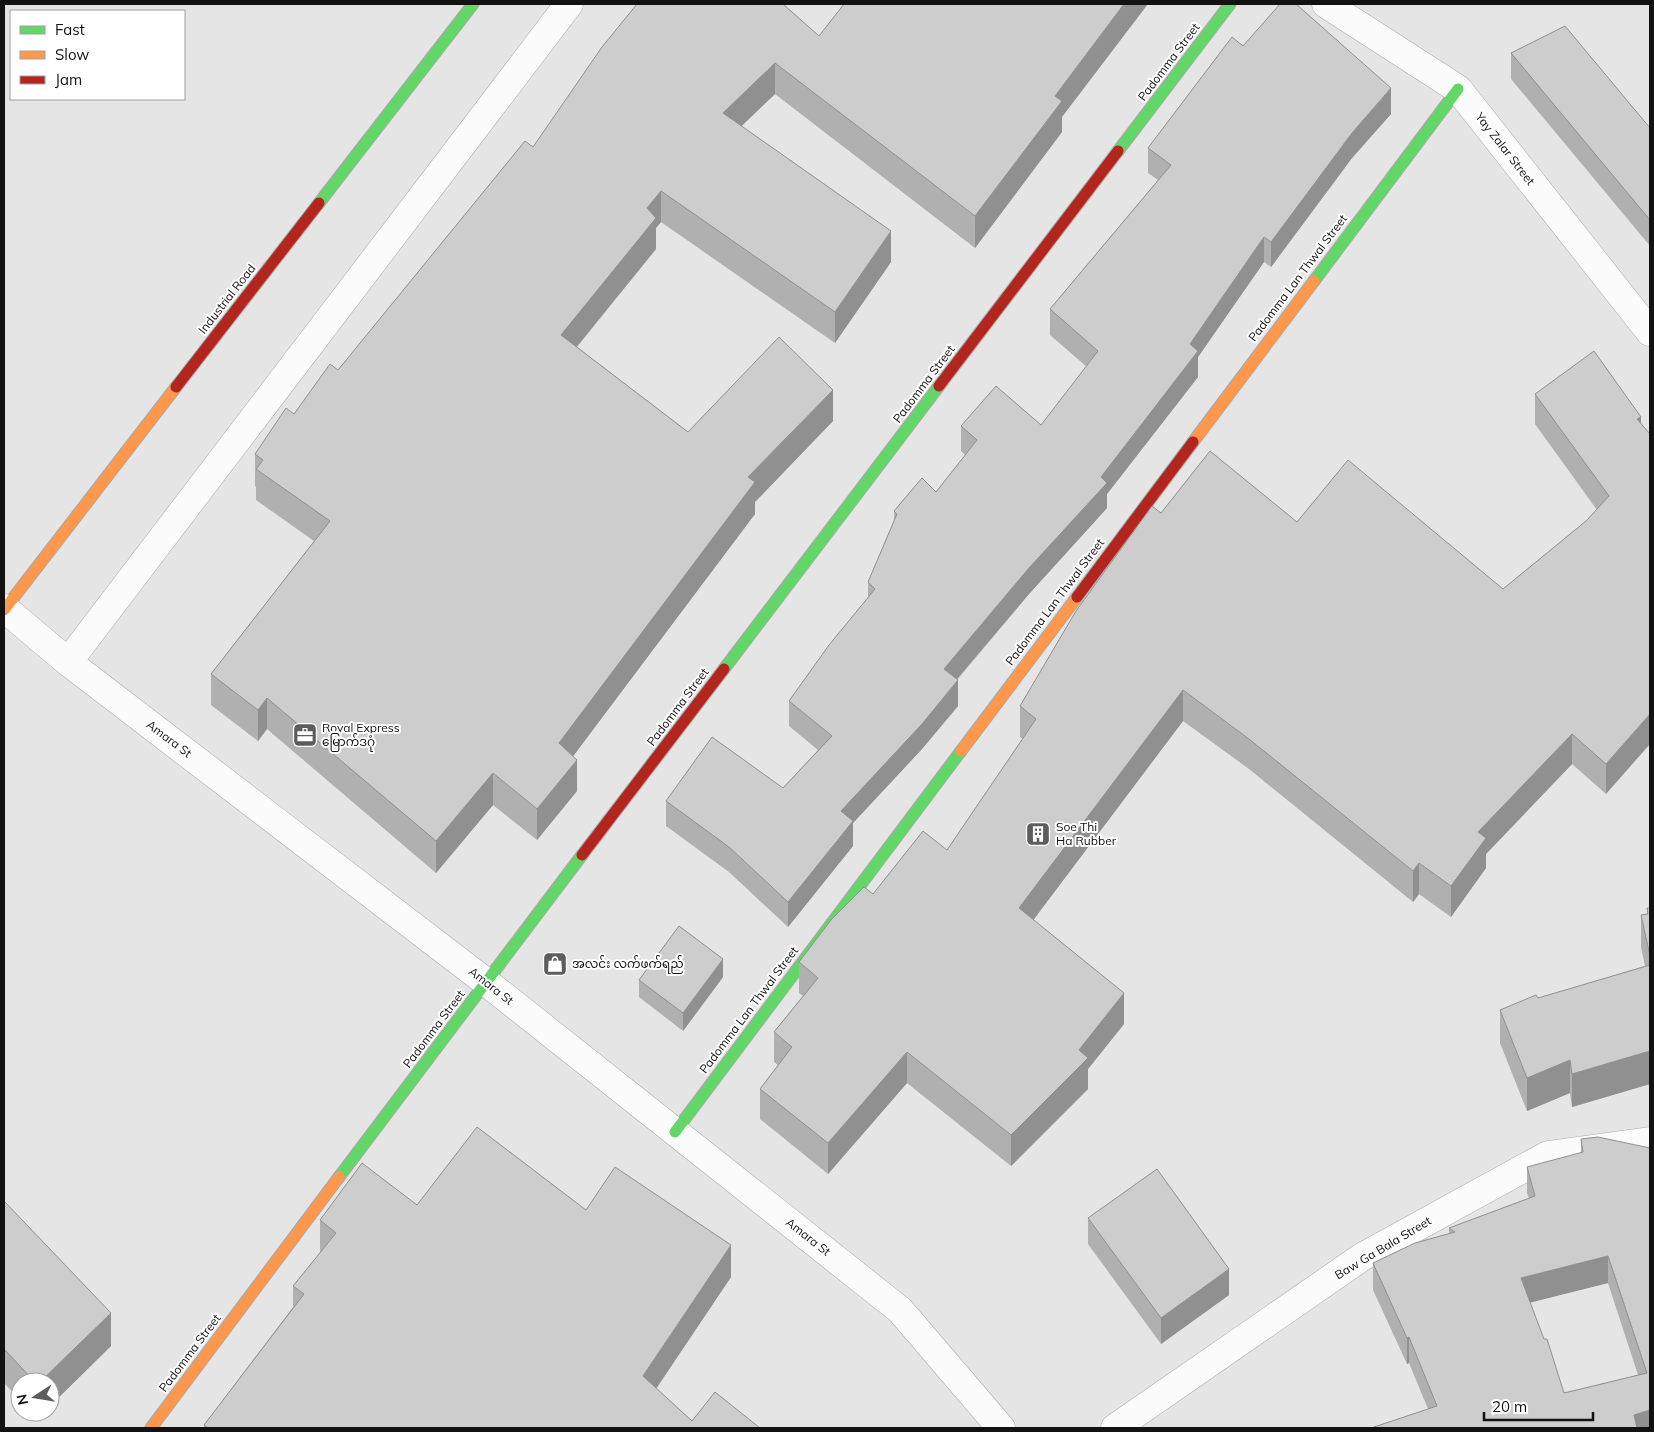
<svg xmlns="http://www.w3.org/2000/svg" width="1654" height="1432" viewBox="0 0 1654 1432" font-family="Mulish,'Noto Sans Myanmar',sans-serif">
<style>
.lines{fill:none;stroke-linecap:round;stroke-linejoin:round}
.street-casing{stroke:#a9aaa9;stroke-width:29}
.fast-casing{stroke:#a9aaa9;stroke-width:13}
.slow-casing{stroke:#a9aaa9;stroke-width:13}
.jam-casing{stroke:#a9aaa9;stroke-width:13}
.street{stroke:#fbfbfb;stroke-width:28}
.fast{stroke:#63d668;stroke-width:11}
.slow{stroke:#ff974d;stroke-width:11}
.jam{stroke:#b3261e;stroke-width:11}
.wall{fill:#afb0af;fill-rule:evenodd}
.shaded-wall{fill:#8f908f}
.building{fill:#cccdcc;stroke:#8f908f;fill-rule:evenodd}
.labels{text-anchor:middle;stroke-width:4;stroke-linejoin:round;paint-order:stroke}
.street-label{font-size:12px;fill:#111211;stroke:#fff}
.poi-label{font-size:12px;fill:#111211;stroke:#fff;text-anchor:start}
</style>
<rect width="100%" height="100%" fill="#e4e5e4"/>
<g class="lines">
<defs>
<path id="street" d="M 1326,4 L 1458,89 L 1650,332
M 4,608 L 68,662 L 486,982 L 900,1310 L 1001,1428
M 68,662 L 569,4
M 1115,1428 L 1362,1257 L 1548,1155 L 1650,1141"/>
<path id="fast" d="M 1118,151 L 1230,4
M 319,203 L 473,4
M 1314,281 L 1458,89
M 724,669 L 939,386
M 675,1132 L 961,751
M 339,1177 L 582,855"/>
<path id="slow" d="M 1193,442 L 1314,281
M 4,610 L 176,387
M 961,751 L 1077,597
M 151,1428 L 339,1177"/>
<path id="jam" d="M 939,386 L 1118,151
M 176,387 L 319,203
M 1077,597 L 1193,442
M 582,855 L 724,669"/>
</defs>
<!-- street casing -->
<use href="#street" class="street-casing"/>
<!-- fast casing -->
<use href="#fast" class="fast-casing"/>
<!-- slow casing -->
<use href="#slow" class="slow-casing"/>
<!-- jam casing -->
<use href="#jam" class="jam-casing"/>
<!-- street -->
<use href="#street" class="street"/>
<!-- fast -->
<use href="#fast" class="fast"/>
<!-- slow -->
<use href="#slow" class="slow"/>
<!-- jam -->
<use href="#jam" class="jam"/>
</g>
<!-- wall -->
<path class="wall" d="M 819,36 L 1062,117 L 1062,132 L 975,248 L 775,94 L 741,126 L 891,262 L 835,343 L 661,222 L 656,228 L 656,249 L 577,347 L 688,432 L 833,421 L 755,502 L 755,514 L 573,756 L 577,791 L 537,840 L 493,805 L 436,873 L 267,729 L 258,741 L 211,705 L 211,674 L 314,541 L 256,500 L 256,487 L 255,486 L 255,454 L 338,370 L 533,147 Z
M 1243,46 L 1391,114 L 1352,158 L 1271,267 L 1264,262 L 1198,357 L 1198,377 L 1107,494 L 1107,508 L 1029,594 L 957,680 L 958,706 L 922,749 L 853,823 L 853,846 L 788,927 L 729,872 L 666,826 L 666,801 L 783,788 L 818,750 L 789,726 L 789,701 L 868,598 L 868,582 L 894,521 L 894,511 L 936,492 L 965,455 L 961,451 L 961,426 L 1041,425 L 1087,367 L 1050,335 L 1050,309 L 1158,180 L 1148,173 L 1148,148 Z
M 1511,53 L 1650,128 L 1650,246 L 1511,79 Z
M 1535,394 L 1641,417 L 1606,794 L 1572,764 L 1486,854 L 1486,868 L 1451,917 L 1419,894 L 1413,902 L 1249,769 L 1183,721 L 1033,920 L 1124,1024 L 1088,1069 L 1088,1089 L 1011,1166 L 907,1083 L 828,1174 L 760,1119 L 760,1089 L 778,1065 L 774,1062 L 774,1032 L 803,996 L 799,993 L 799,962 L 873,894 L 947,850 L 1023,739 L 1020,737 L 1020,706 L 1161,513 L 1297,522 L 1503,589 L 1586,521 L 1597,510 L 1535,424 Z
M 1647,908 L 1650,908 L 1650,1084 L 1572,1107 L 1570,1093 L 1527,1111 L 1500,1043 L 1500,1010 L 1645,966 L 1641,947 L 1641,915 L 1647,914 Z
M 723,977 L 683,1031 L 639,997 L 639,980 Z
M 1581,1139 L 1650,1148 L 1650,1428 L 1428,1409 L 1409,1363 L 1407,1364 L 1373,1290 L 1373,1263 L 1449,1234 L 1449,1228 L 1529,1198 L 1527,1193 L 1527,1167 L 1581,1153 ZM 1608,1283 L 1638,1375 L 1564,1393 L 1530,1302 Z
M 4,1201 L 111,1346 L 50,1406 L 50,1382 L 20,1382 L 20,1400 L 4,1383 Z
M 417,1205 L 586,1210 L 731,1277 L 656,1389 L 692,1421 L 760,1428 L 204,1428 L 204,1425 L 293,1307 L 293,1286 L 320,1253 L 320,1220 Z
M 1088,1218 L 1229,1295 L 1161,1344 L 1088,1244 Z
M 32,1412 L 44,1412 L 38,1418 Z"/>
<!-- shaded-wall -->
<path class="shaded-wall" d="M 1124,4 L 1148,4 L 1062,117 L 1062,132 L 975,248 L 975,216 L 1055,96 Z
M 775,63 L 775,94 L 723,144 L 723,113 Z
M 1391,88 L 1391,114 L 1352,158 L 1271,267 L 1271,242 L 1352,133 Z
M 661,191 L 661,222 L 656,228 L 656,249 L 561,366 L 561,335 L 647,208 Z
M 891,231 L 891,262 L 835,343 L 835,312 Z
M 1264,237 L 1264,262 L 1198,357 L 1198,377 L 1107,494 L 1107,508 L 1029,594 L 944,694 L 944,669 L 1101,477 L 1190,344 Z
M 833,390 L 833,421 L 755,502 L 755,514 L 559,775 L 559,743 L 748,477 Z
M 1641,417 L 1641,447 L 1637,419 Z
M 958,680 L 958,706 L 922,749 L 853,823 L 853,846 L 788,927 L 788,902 L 841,811 Z
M 1183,690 L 1183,721 L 1019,939 L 1019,908 Z
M 267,698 L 267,729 L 258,741 L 258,710 Z
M 1650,714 L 1650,744 L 1606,794 L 1606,764 Z
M 1572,734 L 1572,764 L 1486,854 L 1486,868 L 1451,917 L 1451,886 L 1478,832 Z
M 577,760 L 577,791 L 537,840 L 537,809 Z
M 493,773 L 493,805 L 436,873 L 436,841 Z
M 1419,863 L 1419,894 L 1413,902 L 1413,871 Z
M 723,959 L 723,977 L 683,1031 L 683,1013 Z
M 1124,993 L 1124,1024 L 1088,1069 L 1088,1089 L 1011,1166 L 1011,1135 Z
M 1650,1051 L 1650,1084 L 1572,1107 L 1572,1074 Z
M 907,1052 L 907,1083 L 828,1174 L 828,1143 Z
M 1570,1060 L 1570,1093 L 1527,1111 L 1527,1078 Z
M 731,1245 L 731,1277 L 643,1408 L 643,1376 Z
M 1608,1256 L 1608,1283 L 1521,1305 L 1521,1278 Z
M 1229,1269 L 1229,1295 L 1161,1344 L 1161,1318 Z
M 111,1313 L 111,1346 L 50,1406 L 50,1382 L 40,1382 Z
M 1409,1337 L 1409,1363 L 1407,1364 L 1407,1338 Z
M 1650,1410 L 1650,1428 L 1634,1428 L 1634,1415 Z
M 38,1412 L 44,1412 L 38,1418 Z"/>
<!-- building -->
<path class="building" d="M 637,4 L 783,4 L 819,36 L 844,4 L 1124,4 L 1055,96 L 1062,101 L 975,216 L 775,63 L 723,113 L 891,231 L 835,312 L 661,191 L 647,208 L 656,218 L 561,335 L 688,432 L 779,337 L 833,390 L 748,477 L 755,482 L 559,743 L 577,760 L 537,809 L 493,773 L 436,841 L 267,698 L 258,710 L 211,674 L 330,521 L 256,469 L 263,460 L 255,454 L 286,408 L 294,414 L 330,364 L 338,370 L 525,141 L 533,147 L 602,47 Z
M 1280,4 L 1296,4 L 1391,88 L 1352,133 L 1271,242 L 1264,237 L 1190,344 L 1198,351 L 1101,477 L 1107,483 L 1029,568 L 944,669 L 958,680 L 922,724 L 841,811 L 853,821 L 788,902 L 729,847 L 666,801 L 712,737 L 783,788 L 832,736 L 789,701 L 829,645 L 875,589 L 868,582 L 897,514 L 894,511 L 922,478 L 936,492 L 977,440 L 961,426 L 996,386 L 1041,425 L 1098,351 L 1050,309 L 1171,165 L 1148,148 L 1232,37 L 1243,46 Z
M 1565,26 L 1650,128 L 1650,220 L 1511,53 Z
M 1594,351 L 1641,417 L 1637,419 L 1650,434 L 1650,714 L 1606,764 L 1572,734 L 1478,832 L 1486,838 L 1451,886 L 1419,863 L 1413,871 L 1249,739 L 1183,690 L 1019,908 L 1124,993 L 1079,1050 L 1088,1058 L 1011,1135 L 907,1052 L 828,1143 L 760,1089 L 792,1047 L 774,1032 L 818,978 L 799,962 L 831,920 L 864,887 L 873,894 L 923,831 L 947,850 L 1036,719 L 1020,706 L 1076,611 L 1152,506 L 1161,513 L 1210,451 L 1297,522 L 1348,460 L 1503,589 L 1586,521 L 1609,496 L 1535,394 Z
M 1647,908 L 1650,908 L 1650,956 L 1641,915 L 1648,914 Z
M 679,926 L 723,959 L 683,1013 L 639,980 Z
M 1650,965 L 1650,1051 L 1572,1074 L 1570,1060 L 1527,1078 L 1500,1010 L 1536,995 L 1538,998 Z
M 477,1127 L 586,1210 L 615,1167 L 731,1245 L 643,1376 L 692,1421 L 715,1392 L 760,1428 L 208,1428 L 204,1425 L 304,1294 L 293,1286 L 336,1233 L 320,1220 L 362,1163 L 417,1205 Z
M 1598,1137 L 1650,1148 L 1650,1410 L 1634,1415 L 1637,1428 L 1371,1428 L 1437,1406 L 1409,1337 L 1407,1338 L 1373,1263 L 1415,1243 L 1455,1232 L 1449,1228 L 1535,1196 L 1527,1167 L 1583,1152 L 1581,1139 ZM 1608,1256 L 1647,1373 L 1564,1393 L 1547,1339 L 1544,1339 L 1521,1278 Z
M 1157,1169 L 1229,1269 L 1161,1318 L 1088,1218 Z
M 4,1201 L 111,1313 L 40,1382 L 35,1382 L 4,1349 Z"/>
<!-- icons -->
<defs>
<symbol id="office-square" viewBox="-11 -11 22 22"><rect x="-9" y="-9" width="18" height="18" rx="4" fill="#5b5c5b" stroke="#fff"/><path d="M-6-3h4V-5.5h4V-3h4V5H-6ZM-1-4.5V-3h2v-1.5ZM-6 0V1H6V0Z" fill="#fff"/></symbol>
<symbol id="building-square" viewBox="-11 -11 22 22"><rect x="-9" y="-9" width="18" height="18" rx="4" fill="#5b5c5b" stroke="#fff"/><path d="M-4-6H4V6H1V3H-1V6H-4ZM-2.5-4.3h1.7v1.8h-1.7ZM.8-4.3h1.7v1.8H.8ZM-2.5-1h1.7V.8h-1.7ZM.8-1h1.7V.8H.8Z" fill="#fff"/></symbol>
<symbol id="shop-square" viewBox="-11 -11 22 22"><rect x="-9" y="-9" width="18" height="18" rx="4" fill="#5b5c5b" stroke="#fff"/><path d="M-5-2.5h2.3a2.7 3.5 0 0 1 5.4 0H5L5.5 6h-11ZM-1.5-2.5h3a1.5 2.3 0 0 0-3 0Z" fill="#fff"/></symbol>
</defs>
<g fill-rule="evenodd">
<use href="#office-square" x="291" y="721" width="28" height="28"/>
<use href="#building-square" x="1024" y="820" width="28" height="28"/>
<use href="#shop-square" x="541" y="950" width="28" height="28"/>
</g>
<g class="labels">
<!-- street labels -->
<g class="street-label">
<text transform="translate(1169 62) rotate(-53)" y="4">Padomma Street</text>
<text transform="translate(1505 149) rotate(52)" y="4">Yay Zalar Street</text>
<text transform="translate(1298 278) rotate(-53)" y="4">Padomma Lan Thwal Street</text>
<text transform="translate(227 299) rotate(-52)" y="4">Industrial Road</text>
<text transform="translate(924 384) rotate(-53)" y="4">Padomma Street</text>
<text transform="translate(1055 602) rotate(-53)" y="4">Padomma Lan Thwal Street</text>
<text transform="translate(678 707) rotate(-53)" y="4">Padomma Street</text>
<text transform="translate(169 739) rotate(37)" y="4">Amara St</text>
<text transform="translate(491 986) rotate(38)" y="4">Amara St</text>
<text transform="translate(749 1010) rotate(-53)" y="4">Padomma Lan Thwal Street</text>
<text transform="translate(434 1029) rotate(-53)" y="4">Padomma Street</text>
<text transform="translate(808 1237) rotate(38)" y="4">Amara St</text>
<text transform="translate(1383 1248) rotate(-31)" y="4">Baw Ga Bala Street</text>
<text transform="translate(190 1353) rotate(-53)" y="4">Padomma Street</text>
</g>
<!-- poi labels -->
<g class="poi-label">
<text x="322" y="732">Royal Express<tspan x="322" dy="14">မြောက်ဒဂုံ</tspan></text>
<text x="1056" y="831">Soe Thi<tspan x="1056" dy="14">Ha Rubber</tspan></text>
<text x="572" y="968">အလင်း လက်ဖက်ရည်</text>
</g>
</g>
<!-- border -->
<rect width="1654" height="1432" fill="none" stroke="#111211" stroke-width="10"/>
<!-- legend -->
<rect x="10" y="10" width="175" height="90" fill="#ffffff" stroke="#a0a0a0"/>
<rect x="20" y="26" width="25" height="8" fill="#63d668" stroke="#a0a0a0"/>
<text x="55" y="35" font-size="15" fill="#111211">Fast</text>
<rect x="20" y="51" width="25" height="8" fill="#ff974d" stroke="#a0a0a0"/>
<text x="55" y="60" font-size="15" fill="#111211">Slow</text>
<rect x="20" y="76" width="25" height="8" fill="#b3261e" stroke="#a0a0a0"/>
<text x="55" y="85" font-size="15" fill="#111211">Jam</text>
<!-- north arrow -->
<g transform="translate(35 1397) rotate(258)"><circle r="24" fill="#ffffff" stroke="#a0a0a0"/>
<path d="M0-4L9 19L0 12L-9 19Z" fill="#5b5c5b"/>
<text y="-8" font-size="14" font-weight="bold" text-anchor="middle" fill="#111211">N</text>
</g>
<!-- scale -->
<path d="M1484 1412v8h109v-8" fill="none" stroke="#111211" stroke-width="2.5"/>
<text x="1492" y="1412" font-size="15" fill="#111211" stroke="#ffffff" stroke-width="4" paint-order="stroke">20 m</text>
</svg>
